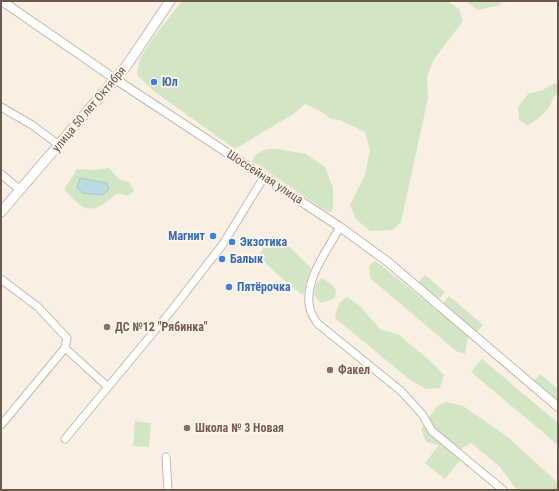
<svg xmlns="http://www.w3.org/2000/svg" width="559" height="491" viewBox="0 0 559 491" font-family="'Roboto Condensed',sans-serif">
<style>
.green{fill:#d2e5c4}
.water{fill:#badbe0;stroke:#a2cad1}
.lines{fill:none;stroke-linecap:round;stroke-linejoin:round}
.minor-casing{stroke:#c8b8ab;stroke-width:9}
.tertiary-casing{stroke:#c8b8ab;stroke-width:10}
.secondary-casing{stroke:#cebaac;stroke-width:11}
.minor{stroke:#fff;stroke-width:7}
.tertiary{stroke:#fff;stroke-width:8}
.secondary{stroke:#fff;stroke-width:9}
.shop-dot{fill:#3f7fe0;stroke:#fdf5e9;stroke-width:1.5}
.education-dot{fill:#8d6e63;stroke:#fdf5e9;stroke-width:1.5}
.labels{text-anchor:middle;stroke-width:4;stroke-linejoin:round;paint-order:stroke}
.shop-label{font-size:12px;font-weight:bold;fill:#366cbe;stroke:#fdf5e9;text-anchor:start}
.street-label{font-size:12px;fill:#6e584c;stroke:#fdf5e9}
.education-label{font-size:12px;font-weight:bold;fill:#785e54;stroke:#fdf5e9;text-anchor:start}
</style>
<rect width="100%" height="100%" fill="#f9f0e3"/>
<!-- green -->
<path class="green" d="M 182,1 L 447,1 L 459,9 L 463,21 L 434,59 L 427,77 L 428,98 L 401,222 L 393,230 L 370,231 L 356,219 L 350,205 L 365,175 L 370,150 L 365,132 L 340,120 L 331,119 L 322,112 L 305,104 L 295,113 L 235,149 L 155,92 L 137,75 L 140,58 L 153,38 Z
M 465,1 L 502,1 L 500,5 L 478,10 Z
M 558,83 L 558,93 C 552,97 552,104 548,109 C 542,116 534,122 527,125 L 519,120 L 518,107 L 528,94 L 543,90 L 551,85 Z
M 268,149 L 279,149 L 306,154 L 325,167 L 333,188 L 333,208 L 331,212 L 326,211 L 252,161 C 254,154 261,151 268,149 Z
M 109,168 L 119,179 L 129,182 L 134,191 L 128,196 L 117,193 C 108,201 96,213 83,207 C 77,204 70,195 64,190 L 77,169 L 93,170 Z
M 273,236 L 291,248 L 311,268 L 303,295 L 288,284 L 259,257 L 264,246 Z
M 375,261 L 381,265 L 468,336 L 465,354 L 456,351 L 370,278 L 369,266 Z
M 425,275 L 445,292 L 438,300 L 418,283 Z
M 322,278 L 331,284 L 336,290 L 335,298 L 321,303 L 314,295 C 315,288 315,282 322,278 Z
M 449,296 L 483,325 L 476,333 L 442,304 Z
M 347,297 L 360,306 L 380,329 L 399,335 L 429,360 L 444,375 L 440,388 L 426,389 L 409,379 L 335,318 C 337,309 338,302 347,297 Z
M 482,359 L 558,423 L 558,445 L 471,372 Z
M 540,374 L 558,389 L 558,403 L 533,382 Z
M 446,402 L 463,406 L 482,419 L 509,438 L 558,483 L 558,490 L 517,490 L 500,467 L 471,443 L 459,450 L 443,446 L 461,459 L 445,479 L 425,463 L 439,445 L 426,442 L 421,429 L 437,406 Z
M 135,421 L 151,423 L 149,447 L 133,446 Z"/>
<!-- water -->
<path class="water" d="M 80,178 L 107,183 L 109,189 L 103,195 L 82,193 L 77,187 Z"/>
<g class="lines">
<defs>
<path id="minor" d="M 1,107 L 32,125 L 59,145
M 1,174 L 20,190
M 340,227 C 327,251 303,281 310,309 C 311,314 315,319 317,323 L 401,391 L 422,414 L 432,431 L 503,490
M 1,279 L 38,307 L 67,338 L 65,348 L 1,425
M 65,348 L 108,387
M 65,439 L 171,311 L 223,244 L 264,177
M 166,457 L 168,490"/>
<path id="tertiary" d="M 2,1 L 115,79 L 340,227 L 388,262 L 558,407"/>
<path id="secondary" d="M 1,212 L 127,65 L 170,1"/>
</defs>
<!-- minor casing -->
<use href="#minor" class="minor-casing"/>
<!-- tertiary casing -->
<use href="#tertiary" class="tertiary-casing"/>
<!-- secondary casing -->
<use href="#secondary" class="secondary-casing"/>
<!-- minor -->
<use href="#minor" class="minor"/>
<!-- tertiary -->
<use href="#tertiary" class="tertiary"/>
<!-- secondary -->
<use href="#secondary" class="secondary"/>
</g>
<!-- markers -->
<g class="shop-dot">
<circle cx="154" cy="82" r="4"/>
<circle cx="213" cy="236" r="4"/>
<circle cx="232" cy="242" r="4"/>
<circle cx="222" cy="259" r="4"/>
<circle cx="229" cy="287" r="4"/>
</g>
<g class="education-dot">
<circle cx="107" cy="327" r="4"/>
<circle cx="330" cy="370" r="4"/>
<circle cx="187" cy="428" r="4"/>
</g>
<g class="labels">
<!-- shop labels -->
<g class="shop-label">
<text x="162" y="86">Юл</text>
<text x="205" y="240" text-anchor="end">Магнит</text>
<text x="240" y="246">Экзотика</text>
<text x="230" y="263">Балык</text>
<text x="237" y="291">Пятёрочка</text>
</g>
<!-- street labels -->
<g class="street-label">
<text transform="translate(89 109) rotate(-50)" y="4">улица 50 лет Октября</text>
<text transform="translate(265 177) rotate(33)" y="4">Шоссейная улица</text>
</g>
<!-- education labels -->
<g class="education-label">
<text x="115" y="331">ДС №12 "Рябинка"</text>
<text x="338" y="374">Факел</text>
<text x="195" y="432">Школа № 3 Новая</text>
</g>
</g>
<!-- border -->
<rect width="559" height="491" fill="none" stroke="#6e584c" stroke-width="4"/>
</svg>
